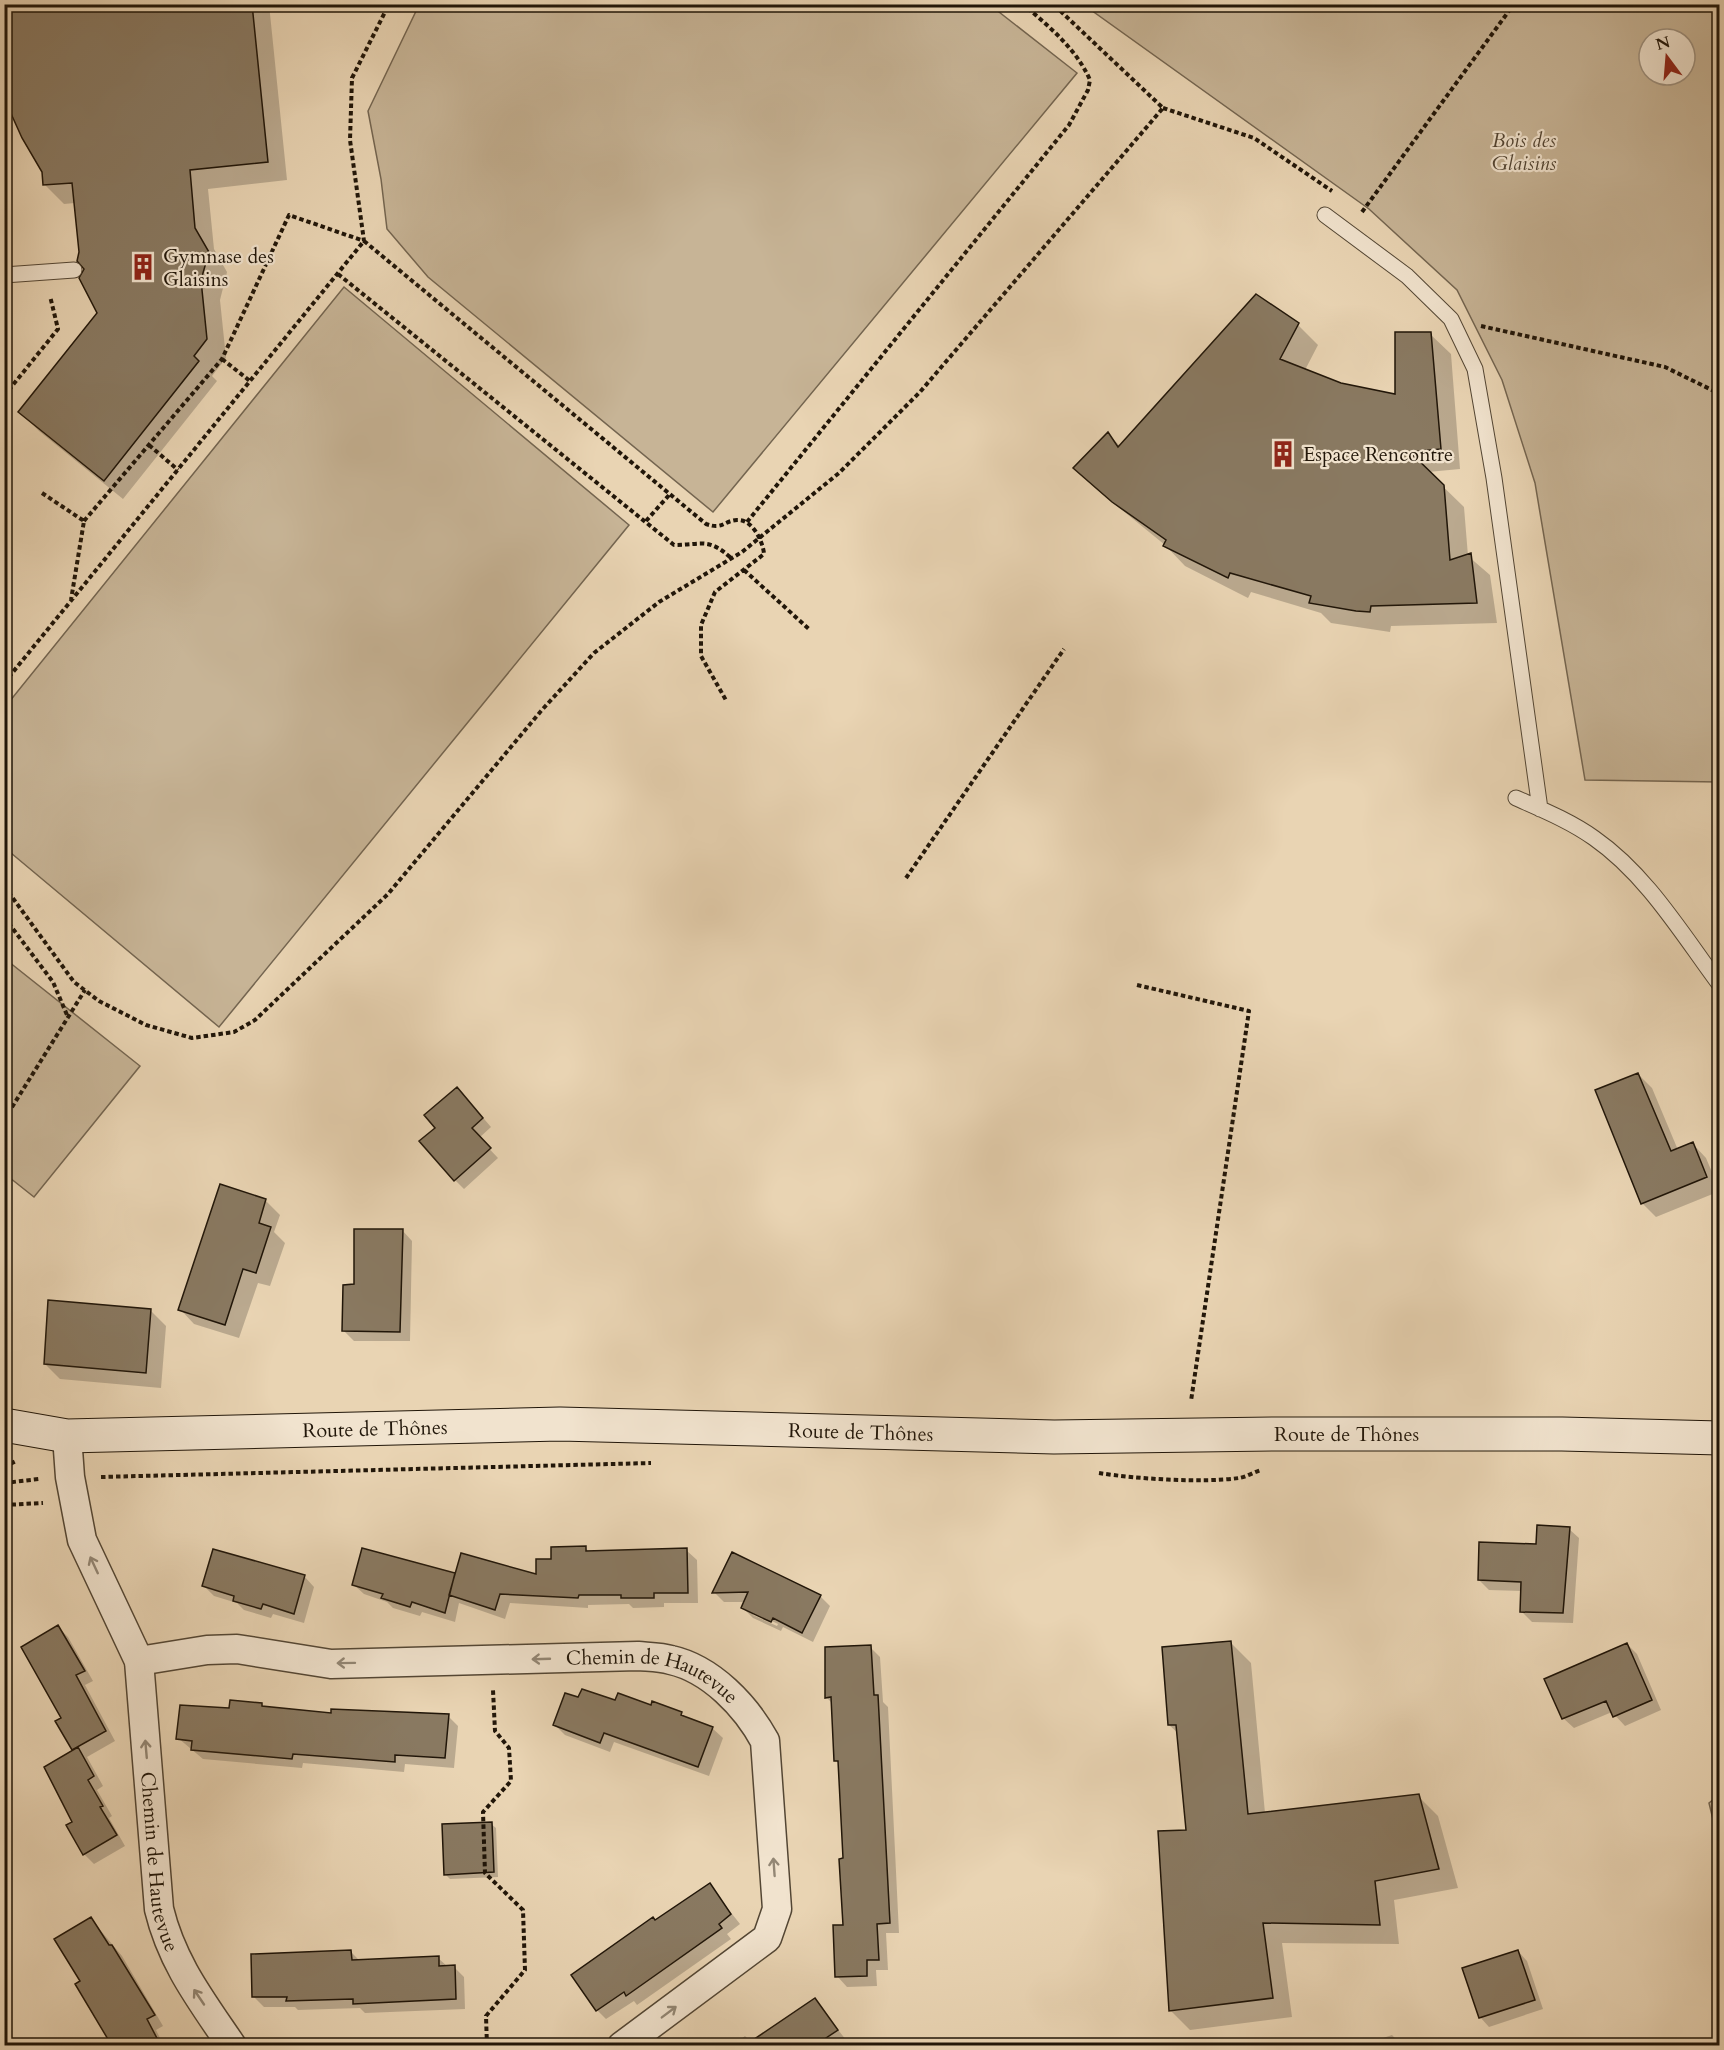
<svg xmlns="http://www.w3.org/2000/svg" width="1724" height="2050" viewBox="0 0 1724 2050" font-family="Cardo,serif">
<style>
.green{fill:#c7b496;stroke:#746550;stroke-width:1.5;fill-rule:evenodd}
.shadow{fill:#0003;fill-rule:evenodd}
.building{fill:#897961;stroke:#211609;stroke-width:1.5}
.lines{fill:none;stroke-linecap:round;stroke-linejoin:round}
.lane-casing{stroke:#534634;stroke-width:17}
.street-casing{stroke:#534634;stroke-width:31}
.secondary-casing{stroke:#211609;stroke-width:35}
.path{stroke:#211609;stroke-width:4;stroke-dasharray:4.5 3;stroke-linecap:butt}
.lane{stroke:#f1e3ce;stroke-width:15}
.street{stroke:#f1e3ce;stroke-width:28}
.secondary{stroke:#f1e3ce;stroke-width:33}
.oneway{stroke:#938775}
.labels{text-anchor:middle;stroke-width:4.5;stroke-linejoin:round;paint-order:stroke}
.park-label{font-size:20px;font-style:italic;fill:#534533;stroke:#f1e3ce}
.poi-label{font-size:20px;fill:#211609;stroke:#f1e3ce;text-anchor:start}
.street-label{font-size:20px;fill:#211609;stroke:#f1e3ce}
</style>
<rect width="100%" height="100%" fill="#e9d4b3"/>
<filter id="stains"><feTurbulence type="fractalNoise" baseFrequency=".00333" numOctaves="4"/><feColorMatrix values="0 0 0 0 .2 0 0 0 0 .09 0 0 0 0 .02 0 0 0 .5 -.17"/></filter>
<radialGradient id="worn" r=".72"><stop offset=".6" stop-color="#630" stop-opacity="0"/><stop offset="1" stop-color="#630" stop-opacity=".3"/></radialGradient>
<!-- green -->
<path class="green" d="M 419,5 L 990,5 L 1077,73 L 713,512 L 428,277 L 387,229 L 381,179 L 368,111 Z
M 1084,5 L 1719,5 L 1719,782 L 1585,780 L 1535,483 L 1502,380 L 1457,290 L 1369,209 ZM 1649,39 L 1685,39 L 1685,75 L 1649,75 Z
M 344,287 L 629,525 L 219,1027 L 5,848 L 5,707 Z
M 4,958 L 140,1066 L 34,1197 L 5,1174 Z
M 1719,1795 L 1719,1844 L 1709,1803 Z"/>
<!-- shadow -->
<path class="shadow" d="M 10,4 L 269,4 L 287,180 L 208,189 L 214,249 L 227,272 L 220,300 L 226,358 L 212,376 L 217,381 L 123,499 L 39,431 L 20,412 L 99,313 L 81,252 L 75,203 L 64,204 L 45,185 Z
M 1298,325 L 1318,345 L 1305,370 L 1340,384 L 1397,396 L 1430,334 L 1451,354 L 1460,469 L 1428,472 L 1464,507 L 1468,556 L 1490,575 L 1497,623 L 1391,626 L 1390,632 L 1331,623 L 1321,613 L 1251,592 L 1248,598 L 1185,566 L 1165,545 L 1095,488 L 1075,468 L 1108,434 L 1121,447 Z
M 1638,1074 L 1652,1088 L 1678,1150 L 1693,1144 L 1706,1158 L 1720,1191 L 1656,1217 L 1642,1203 Z
M 466,1098 L 491,1127 L 479,1138 L 498,1158 L 464,1189 L 455,1180 Z
M 265,1200 L 280,1215 L 274,1232 L 285,1243 L 270,1286 L 258,1283 L 239,1338 L 194,1324 L 180,1309 Z
M 402,1230 L 412,1241 L 410,1341 L 354,1341 L 344,1331 L 355,1285 Z
M 150,1310 L 166,1326 L 161,1388 L 60,1379 L 45,1364 Z
M 1569,1529 L 1579,1538 L 1573,1623 L 1532,1622 L 1522,1612 L 1522,1591 L 1489,1590 L 1479,1580 Z
M 585,1547 L 590,1553 L 686,1550 L 697,1560 L 698,1603 L 664,1603 L 664,1607 L 633,1608 L 629,1604 L 588,1605 L 588,1608 L 510,1603 L 505,1619 L 459,1603 L 455,1622 L 422,1612 L 420,1616 L 393,1608 L 387,1602 L 364,1594 L 353,1584 L 454,1574 L 538,1576 L 552,1560 Z
M 733,1554 L 820,1596 L 830,1606 L 813,1642 L 783,1627 L 781,1631 L 753,1618 L 743,1608 L 745,1602 L 724,1602 L 714,1592 ZM 753,1612 L 778,1624 L 777,1626 L 753,1615 Z
M 304,1576 L 314,1587 L 304,1623 L 273,1614 L 271,1618 L 244,1610 L 237,1603 L 214,1596 L 204,1586 Z
M 58,1627 L 68,1637 L 93,1681 L 85,1685 L 115,1741 L 87,1757 L 103,1786 L 97,1790 L 112,1816 L 109,1818 L 125,1846 L 94,1864 L 84,1854 L 74,1823 L 74,1751 L 57,1722 L 63,1718 Z
M 1231,1643 L 1251,1663 L 1265,1813 L 1418,1796 L 1438,1816 L 1458,1888 L 1394,1900 L 1399,1944 L 1282,1943 L 1292,2017 L 1190,2030 L 1170,2010 L 1187,1831 L 1179,1734 L 1169,1725 Z
M 1627,1644 L 1637,1654 L 1661,1710 L 1625,1726 L 1612,1712 L 1574,1728 L 1563,1718 Z
M 870,1647 L 880,1657 L 883,1702 L 888,1707 L 899,1933 L 886,1933 L 888,1970 L 876,1970 L 877,1986 L 847,1987 L 837,1976 L 844,1926 L 845,1859 L 840,1765 L 836,1760 L 833,1704 L 826,1697 Z
M 579,1699 L 652,1707 L 681,1713 L 688,1720 L 712,1728 L 723,1738 L 709,1776 L 614,1742 L 610,1752 L 565,1735 L 555,1725 Z
M 262,1704 L 265,1708 L 332,1714 L 448,1716 L 458,1726 L 454,1768 L 405,1764 L 404,1772 L 303,1763 L 302,1768 L 203,1759 L 178,1738 L 231,1710 Z
M 491,1824 L 496,1828 L 498,1877 L 450,1879 L 445,1874 Z
M 709,1885 L 740,1924 L 727,1934 L 731,1939 L 637,2005 L 634,2001 L 606,2019 L 597,2010 L 656,1921 Z
M 91,1919 L 122,1956 L 163,2026 L 156,2030 L 164,2046 L 113,2046 L 82,1982 Z
M 1518,1951 L 1527,1961 L 1543,2009 L 1489,2027 L 1480,2017 Z
M 351,1952 L 360,1961 L 438,1958 L 448,1967 L 454,1967 L 464,1977 L 465,2009 L 365,2013 L 360,2008 L 298,2010 L 295,2007 L 264,2007 L 254,1997 Z
M 815,2000 L 846,2040 L 839,2046 L 732,2046 L 745,2036 L 751,2042 Z
M 1392,2035 L 1402,2046 L 1359,2046 Z"/>
<!-- building -->
<path class="building" d="M 8,4 L 252,4 L 268,162 L 190,170 L 195,228 L 209,252 L 201,280 L 207,339 L 194,356 L 199,361 L 104,481 L 18,412 L 97,313 L 79,278 L 84,269 L 77,261 L 79,252 L 72,183 L 43,185 L 42,172 L 22,138 L 4,98 L 4,16 Z
M 1256,294 L 1299,323 L 1280,359 L 1341,383 L 1395,394 L 1395,332 L 1431,332 L 1441,449 L 1410,452 L 1444,485 L 1450,560 L 1471,553 L 1477,603 L 1371,606 L 1370,612 L 1356,611 L 1309,603 L 1311,596 L 1230,573 L 1228,578 L 1163,546 L 1166,540 L 1112,502 L 1073,468 L 1108,432 L 1118,447 Z
M 1638,1073 L 1671,1151 L 1693,1142 L 1707,1177 L 1641,1204 L 1595,1090 Z
M 457,1087 L 483,1118 L 472,1128 L 491,1148 L 454,1181 L 419,1141 L 435,1128 L 424,1115 Z
M 220,1184 L 266,1199 L 259,1223 L 271,1227 L 256,1273 L 243,1269 L 225,1325 L 178,1310 Z
M 354,1229 L 403,1229 L 400,1332 L 342,1331 L 343,1285 L 354,1284 Z
M 48,1300 L 151,1309 L 146,1373 L 44,1364 Z
M 1537,1525 L 1570,1527 L 1563,1613 L 1520,1612 L 1521,1582 L 1478,1580 L 1479,1542 L 1536,1544 Z
M 586,1546 L 586,1551 L 687,1548 L 688,1593 L 654,1593 L 654,1598 L 621,1598 L 621,1595 L 579,1595 L 578,1598 L 500,1594 L 495,1610 L 449,1595 L 461,1553 L 536,1574 L 536,1559 L 551,1559 L 551,1547 Z
M 362,1548 L 455,1573 L 445,1613 L 412,1602 L 410,1607 L 381,1598 L 383,1594 L 352,1585 Z
M 213,1549 L 305,1575 L 294,1614 L 263,1604 L 261,1609 L 233,1601 L 234,1596 L 202,1586 Z
M 732,1552 L 821,1595 L 802,1633 L 773,1618 L 771,1622 L 741,1608 L 748,1592 L 712,1593 Z
M 58,1625 L 85,1671 L 76,1675 L 106,1731 L 72,1750 L 55,1721 L 61,1718 L 21,1647 Z
M 1231,1641 L 1248,1814 L 1419,1794 L 1439,1869 L 1375,1881 L 1380,1925 L 1263,1923 L 1273,1998 L 1169,2011 L 1158,1831 L 1186,1830 L 1176,1725 L 1168,1725 L 1162,1647 Z
M 1627,1643 L 1652,1700 L 1613,1717 L 1606,1701 L 1562,1719 L 1544,1679 Z
M 871,1645 L 874,1695 L 878,1695 L 890,1923 L 877,1924 L 879,1960 L 867,1960 L 867,1976 L 835,1977 L 833,1925 L 843,1925 L 839,1859 L 843,1858 L 838,1761 L 834,1761 L 831,1697 L 825,1698 L 825,1647 Z
M 582,1689 L 615,1700 L 618,1693 L 651,1705 L 652,1701 L 682,1712 L 681,1715 L 713,1727 L 698,1767 L 604,1733 L 600,1743 L 553,1725 L 565,1693 L 578,1697 Z
M 230,1700 L 262,1703 L 262,1706 L 331,1713 L 331,1709 L 449,1714 L 445,1758 L 395,1755 L 395,1762 L 293,1754 L 292,1759 L 191,1750 L 192,1741 L 176,1739 L 180,1705 L 229,1708 Z
M 78,1747 L 94,1776 L 88,1780 L 103,1806 L 100,1807 L 117,1835 L 83,1855 L 66,1825 L 72,1822 L 44,1767 Z
M 492,1822 L 494,1872 L 444,1875 L 442,1824 Z
M 710,1883 L 731,1914 L 719,1924 L 722,1928 L 626,1996 L 624,1992 L 596,2011 L 571,1975 L 653,1917 L 655,1920 Z
M 91,1917 L 109,1945 L 112,1945 L 155,2015 L 147,2019 L 161,2046 L 112,2046 L 75,1984 L 80,1981 L 54,1939 Z
M 351,1950 L 352,1960 L 439,1956 L 439,1966 L 455,1965 L 456,1999 L 353,2004 L 353,1999 L 286,2001 L 287,1997 L 252,1997 L 251,1954 Z
M 1518,1950 L 1535,2000 L 1479,2018 L 1462,1968 Z
M 815,1998 L 838,2030 L 814,2046 L 744,2046 Z"/>
<g class="lines">
<defs>
<path id="lane" d="M 1325,215 L 1407,276 L 1451,319 L 1475,369 L 1494,478 L 1540,809
M 4,275 L 74,270
M 1516,798 C 1543,810 1570,821 1594,838 C 1647,875 1682,934 1720,985"/>
<g id="street">
<path id="s1" d="M 67,1436 L 70,1477 L 82,1540 L 139,1661 L 159,1909 C 172,1963 201,2000 232,2046"/>
<path id="s2" d="M 139,1661 L 207,1650 L 237,1649 L 331,1664 L 638,1656 C 649,1657 661,1657 671,1660 C 711,1669 746,1706 765,1741 L 777,1909 L 767,1938 L 622,2046"/>
</g>
<g id="secondary">
<path id="s3" d="M 4,1425 L 67,1436 L 560,1424 L 1054,1437 L 1279,1434 L 1562,1434 L 1720,1438"/>
</g>
</defs>
<!-- lane casing -->
<use href="#lane" class="lane-casing"/>
<!-- street casing -->
<use href="#street" class="street-casing"/>
<!-- secondary casing -->
<use href="#secondary" class="secondary-casing"/>
<!-- path -->
<path class="path" d="M 1163,108 L 1254,138 L 1332,191
M 1362,212 L 1514,4
M 338,274 L 674,545 C 702,545 708,537 731,558
M 1481,326 L 1665,367 L 1720,394
M 222,359 L 250,381
M 4,396 L 58,329 L 50,296
M 149,445 L 178,470
M 42,493 L 84,521 L 71,600
M 84,521 L 222,359 L 289,215 L 364,241 L 350,140 L 352,78 L 389,4
M 646,521 L 670,494
M 747,522 L 1069,125 L 1088,90 L 1090,80 C 1076,48 1048,26 1023,4
M 744,570 L 810,630
M 4,683 L 364,241 L 706,524 C 723,530 723,521 737,520 C 753,519 763,542 764,554 L 715,592 L 701,625 L 701,656 L 727,702
M 906,878 L 1064,649
M 4,886 L 74,982 L 99,1001 L 146,1025 L 192,1038 L 234,1032 L 255,1020 L 388,894 L 541,711 L 594,653 L 659,602 L 742,552 L 839,473 L 920,392 L 1163,108 L 1053,4
M 4,917 L 53,982 L 67,1015
M 1137,985 L 1249,1011 L 1191,1401
M 4,1120 L 85,990
M 4,1467 L 16,1461
M 1099,1473 C 1136,1479 1203,1483 1239,1478 C 1246,1477 1254,1472 1261,1470
M 101,1477 L 651,1463
M 4,1483 L 39,1479
M 4,1505 L 43,1503
M 487,2046 L 486,2016 L 525,1970 L 523,1910 L 485,1873 L 483,1812 L 511,1781 L 509,1748 L 495,1731 L 493,1690"/>
<!-- lane -->
<use href="#lane" class="lane"/>
<!-- street -->
<use href="#street" class="street"/>
<!-- secondary -->
<use href="#secondary" class="secondary"/>
</g>
<!-- one-way arrows -->
<defs><path id="oneway-shaft" d="M-6 0H5M1.5-3L5.5 0L1.5 3" fill="none" stroke-width="1.6" stroke-linecap="round" stroke-linejoin="round" transform="scale(1.5)"/></defs>
<g class="oneway">
<use href="#oneway-shaft" transform="translate(94 1565) rotate(-115)"/>
<use href="#oneway-shaft" transform="translate(541 1659) rotate(178)"/>
<use href="#oneway-shaft" transform="translate(346 1663) rotate(179)"/>
<use href="#oneway-shaft" transform="translate(146 1749) rotate(-95)"/>
<use href="#oneway-shaft" transform="translate(774 1867) rotate(-94)"/>
<use href="#oneway-shaft" transform="translate(199 1997) rotate(-124)"/>
<use href="#oneway-shaft" transform="translate(669 2012) rotate(-37)"/>
</g>
<!-- icons -->
<defs>
<symbol id="building-bare" viewBox="-9 -9 18 18"><path d="M-4-6H4V6H1V3H-1V6H-4ZM-2.5-4.3h1.7v1.8h-1.7ZM.8-4.3h1.7v1.8H.8ZM-2.5-1h1.7V.8h-1.7ZM.8-1h1.7V.8H.8Z" fill="#8f2418" stroke="#f1e3ce" stroke-width="2.5" paint-order="stroke"/></symbol>
</defs>
<g fill-rule="evenodd">
<use href="#building-bare" x="124" y="248" width="38" height="38"/>
<use href="#building-bare" x="1264" y="435" width="38" height="38"/>
</g>
<g class="labels">
<!-- park labels -->
<g class="park-label">
<text x="1524" y="147">Bois des<tspan x="1524" dy="23">Glaisins</tspan></text>
</g>
<!-- poi labels -->
<g class="poi-label">
<text x="163" y="263">Gymnase des<tspan x="163" dy="23">Glaisins</tspan></text>
<text x="1303" y="461">Espace Rencontre</text>
</g>
<!-- street labels -->
<g class="street-label">
<text dy="7" stroke="none"><textPath href="#s3" startOffset="372">Route de Thônes</textPath></text>
<text dy="7" stroke="none"><textPath href="#s3" startOffset="858">Route de Thônes</textPath></text>
<text dy="7" stroke="none"><textPath href="#s3" startOffset="1344">Route de Thônes</textPath></text>
<text dy="7" stroke="none"><textPath href="#s2" startOffset="520">Chemin de Hautevue</textPath></text>
<text dy="7" stroke="none"><textPath href="#s1" startOffset="441">Chemin de Hautevue</textPath></text>
</g>
</g>
<!-- margin -->
<rect width="1724" height="2050" fill="none" stroke="#e9d4b3" stroke-width="24"/>
<rect x="6" y="6" width="1712" height="2038" fill="none" stroke="#211609" stroke-width="3"/>
<rect x="12" y="12" width="1700" height="2026" fill="none" stroke="#211609" stroke-width="1.5"/>
<!-- north arrow -->
<g transform="translate(1667 57) rotate(344)"><circle r="28" fill="#f1e3ce" stroke="#9e917f" stroke-width="1.5"/>
<path d="M0-4.5L10 22L0 15L-10 22Z" fill="#8f2418"/>
<text y="-9" font-size="16" font-weight="bold" text-anchor="middle" fill="#211609">N</text>
</g>
<rect width="100%" height="100%" filter="url(#stains)"/>
<rect width="100%" height="100%" fill="url(#worn)"/>
</svg>
